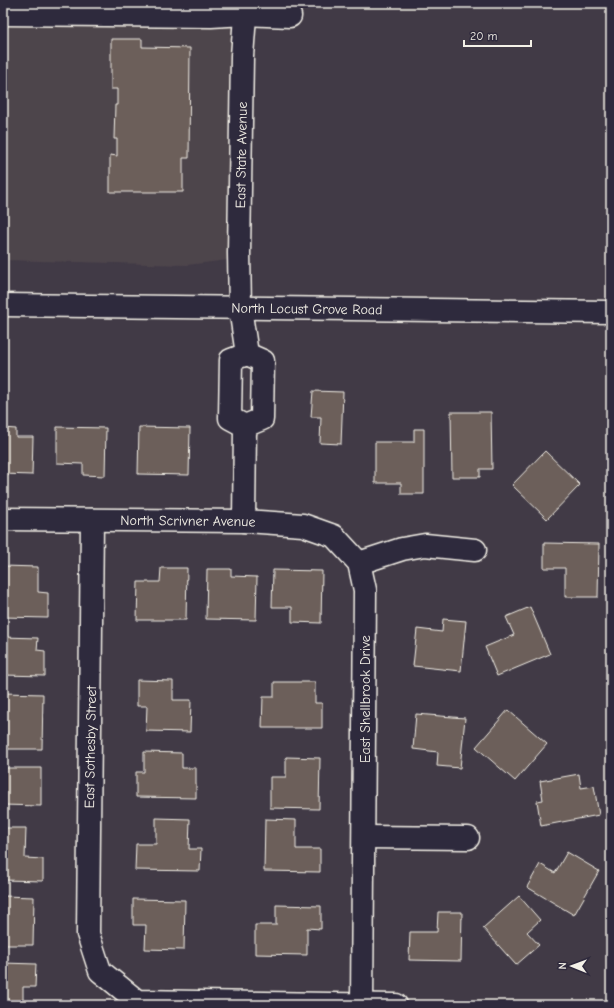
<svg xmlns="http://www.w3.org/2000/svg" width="614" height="1008" viewBox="0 0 614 1008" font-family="'Comic Neue',sans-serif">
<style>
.built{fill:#4e454c}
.building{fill:#6c5f5a;stroke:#f4f1e8}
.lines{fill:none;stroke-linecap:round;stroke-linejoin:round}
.minor-casing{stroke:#f4f1e8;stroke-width:25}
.secondary-casing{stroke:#f4f1e8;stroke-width:25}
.minor{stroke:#2f2a3d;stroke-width:22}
.secondary{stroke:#2f2a3d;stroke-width:22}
.labels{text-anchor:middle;stroke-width:3;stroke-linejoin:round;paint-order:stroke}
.street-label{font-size:14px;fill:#f4f1e8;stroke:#2f2a3d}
</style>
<rect width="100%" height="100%" fill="#413a46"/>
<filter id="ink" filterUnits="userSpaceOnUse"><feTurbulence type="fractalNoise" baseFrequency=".025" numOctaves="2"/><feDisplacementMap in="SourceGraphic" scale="8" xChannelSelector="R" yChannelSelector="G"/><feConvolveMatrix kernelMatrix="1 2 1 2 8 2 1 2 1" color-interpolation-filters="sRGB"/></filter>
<g filter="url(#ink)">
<!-- built -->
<path class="built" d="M 3,18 L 241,19 L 236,259 L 187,265 L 3,260 Z"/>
<!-- building -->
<path class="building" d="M 111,39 L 142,39 L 142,47 L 190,48 L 189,158 L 183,158 L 183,192 L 110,192 L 110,155 L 117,156 L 117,139 L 114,139 L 115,105 L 117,105 L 117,89 L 111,89 Z
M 313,391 L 343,392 L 341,444 L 320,443 L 321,417 L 311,417 Z
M 451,412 L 491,412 L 492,469 L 480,469 L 480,477 L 452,477 Z
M 57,427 L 106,428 L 105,476 L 83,475 L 83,464 L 57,463 Z
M 139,427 L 190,428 L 189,475 L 138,474 Z
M 3,428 L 16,429 L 16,437 L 33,437 L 32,475 L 3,474 Z
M 414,429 L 424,429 L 424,494 L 401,494 L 401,483 L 375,483 L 375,442 L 414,442 Z
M 545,451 L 580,485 L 547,519 L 512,485 Z
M 544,543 L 599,544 L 598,597 L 565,597 L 565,568 L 544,568 Z
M 3,566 L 38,567 L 38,592 L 48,593 L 48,618 L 3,617 Z
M 161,568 L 187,568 L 186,620 L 137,620 L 138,582 L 160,582 Z
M 207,569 L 231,569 L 231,576 L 257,577 L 256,620 L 206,619 Z
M 273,570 L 322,571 L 321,623 L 292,622 L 292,607 L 272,607 Z
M 530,607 L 550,654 L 497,676 L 485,647 L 514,635 L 506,617 Z
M 443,619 L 466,621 L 461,671 L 413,666 L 417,629 L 442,632 Z
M 3,637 L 38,638 L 37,650 L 45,651 L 45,676 L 3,675 Z
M 137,680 L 173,681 L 173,700 L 191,700 L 190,732 L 146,731 L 147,706 L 137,706 Z
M 274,682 L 315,682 L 315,703 L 322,703 L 322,728 L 262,728 L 263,697 L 274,697 Z
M 3,693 L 43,694 L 42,749 L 3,749 Z
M 508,710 L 547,744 L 515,781 L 476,747 Z
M 416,714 L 465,718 L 460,768 L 437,766 L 438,752 L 413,749 Z
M 144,752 L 182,753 L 182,768 L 196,768 L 196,798 L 136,797 L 136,772 L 144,772 Z
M 286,757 L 320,758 L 319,809 L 270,808 L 270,777 L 286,777 Z
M 3,768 L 41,768 L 41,806 L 3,805 Z
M 579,774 L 581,788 L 594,786 L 599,815 L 541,826 L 537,801 L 543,800 L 540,781 Z
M 156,818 L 190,819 L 189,849 L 201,849 L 200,871 L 135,870 L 136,844 L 156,844 Z
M 265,819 L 296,820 L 296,849 L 320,849 L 320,872 L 264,871 Z
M 3,828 L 26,828 L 25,858 L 43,859 L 43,881 L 3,880 Z
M 567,852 L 599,871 L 574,915 L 527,887 L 540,864 L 555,873 Z
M 3,896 L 34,897 L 33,945 L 3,945 Z
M 519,896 L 540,920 L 527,932 L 539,945 L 516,965 L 483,928 Z
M 133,899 L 185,900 L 184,950 L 145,949 L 146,925 L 133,925 Z
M 276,905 L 321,906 L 321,929 L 307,928 L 307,955 L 255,954 L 255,925 L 276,925 Z
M 438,912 L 462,912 L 461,961 L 409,960 L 410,932 L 437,932 Z
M 3,963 L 36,964 L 35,987 L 23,987 L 23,1005 L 3,1005 Z"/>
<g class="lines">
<defs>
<g id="minor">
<path d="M 246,3 L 242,56 L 239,253 L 240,308 L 247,354"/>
<path d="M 3,14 L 211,16 L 245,14 L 290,16"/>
<path d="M 247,354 L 263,361 L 262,419 L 245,426 L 230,418 L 231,360 Z"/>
<path id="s1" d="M 3,519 L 244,521 L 303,525 L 334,536 L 359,563 L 365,590 L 362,1005"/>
<path d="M 92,520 L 88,934 L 100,971 L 137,1001 L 396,1005"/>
<path d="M 244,521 L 245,426"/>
<path d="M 359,563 L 402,549 L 425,545 L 475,550"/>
<path d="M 364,837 L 468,838"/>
</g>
<g id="secondary">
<path id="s2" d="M 3,305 L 611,312"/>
</g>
</defs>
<!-- minor casing -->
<use href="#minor" class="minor-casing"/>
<!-- secondary casing -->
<use href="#secondary" class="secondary-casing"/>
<!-- minor -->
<use href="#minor" class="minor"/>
<!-- secondary -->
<use href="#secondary" class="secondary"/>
</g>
</g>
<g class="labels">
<!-- street labels -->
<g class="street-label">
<text transform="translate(241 155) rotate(-89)" y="5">East State Avenue</text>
<text dy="5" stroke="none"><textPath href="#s2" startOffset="304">North Locust Grove Road</textPath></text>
<text dy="5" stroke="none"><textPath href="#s1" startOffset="185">North Scrivner Avenue</textPath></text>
<text transform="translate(365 699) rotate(-90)" y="5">East Shellbrook Drive</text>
<text transform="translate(90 747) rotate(-89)" y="5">East Sothesby Street</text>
</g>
</g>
<!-- margin -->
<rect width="614" height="1008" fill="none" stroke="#2f2a3d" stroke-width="16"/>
<rect x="8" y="8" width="598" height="992" fill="none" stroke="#f4f1e8" stroke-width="1.5" filter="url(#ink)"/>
<!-- north arrow -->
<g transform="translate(572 966) rotate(271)" stroke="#2f2a3d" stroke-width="3" paint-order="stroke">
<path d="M0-3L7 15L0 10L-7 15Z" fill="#f4f1e8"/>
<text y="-6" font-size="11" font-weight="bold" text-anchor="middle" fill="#f4f1e8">N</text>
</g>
<!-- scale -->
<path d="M464 40v6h67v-6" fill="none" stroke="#f4f1e8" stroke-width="2"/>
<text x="470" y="40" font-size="12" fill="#f4f1e8" stroke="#2f2a3d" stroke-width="3" paint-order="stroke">20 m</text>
</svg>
